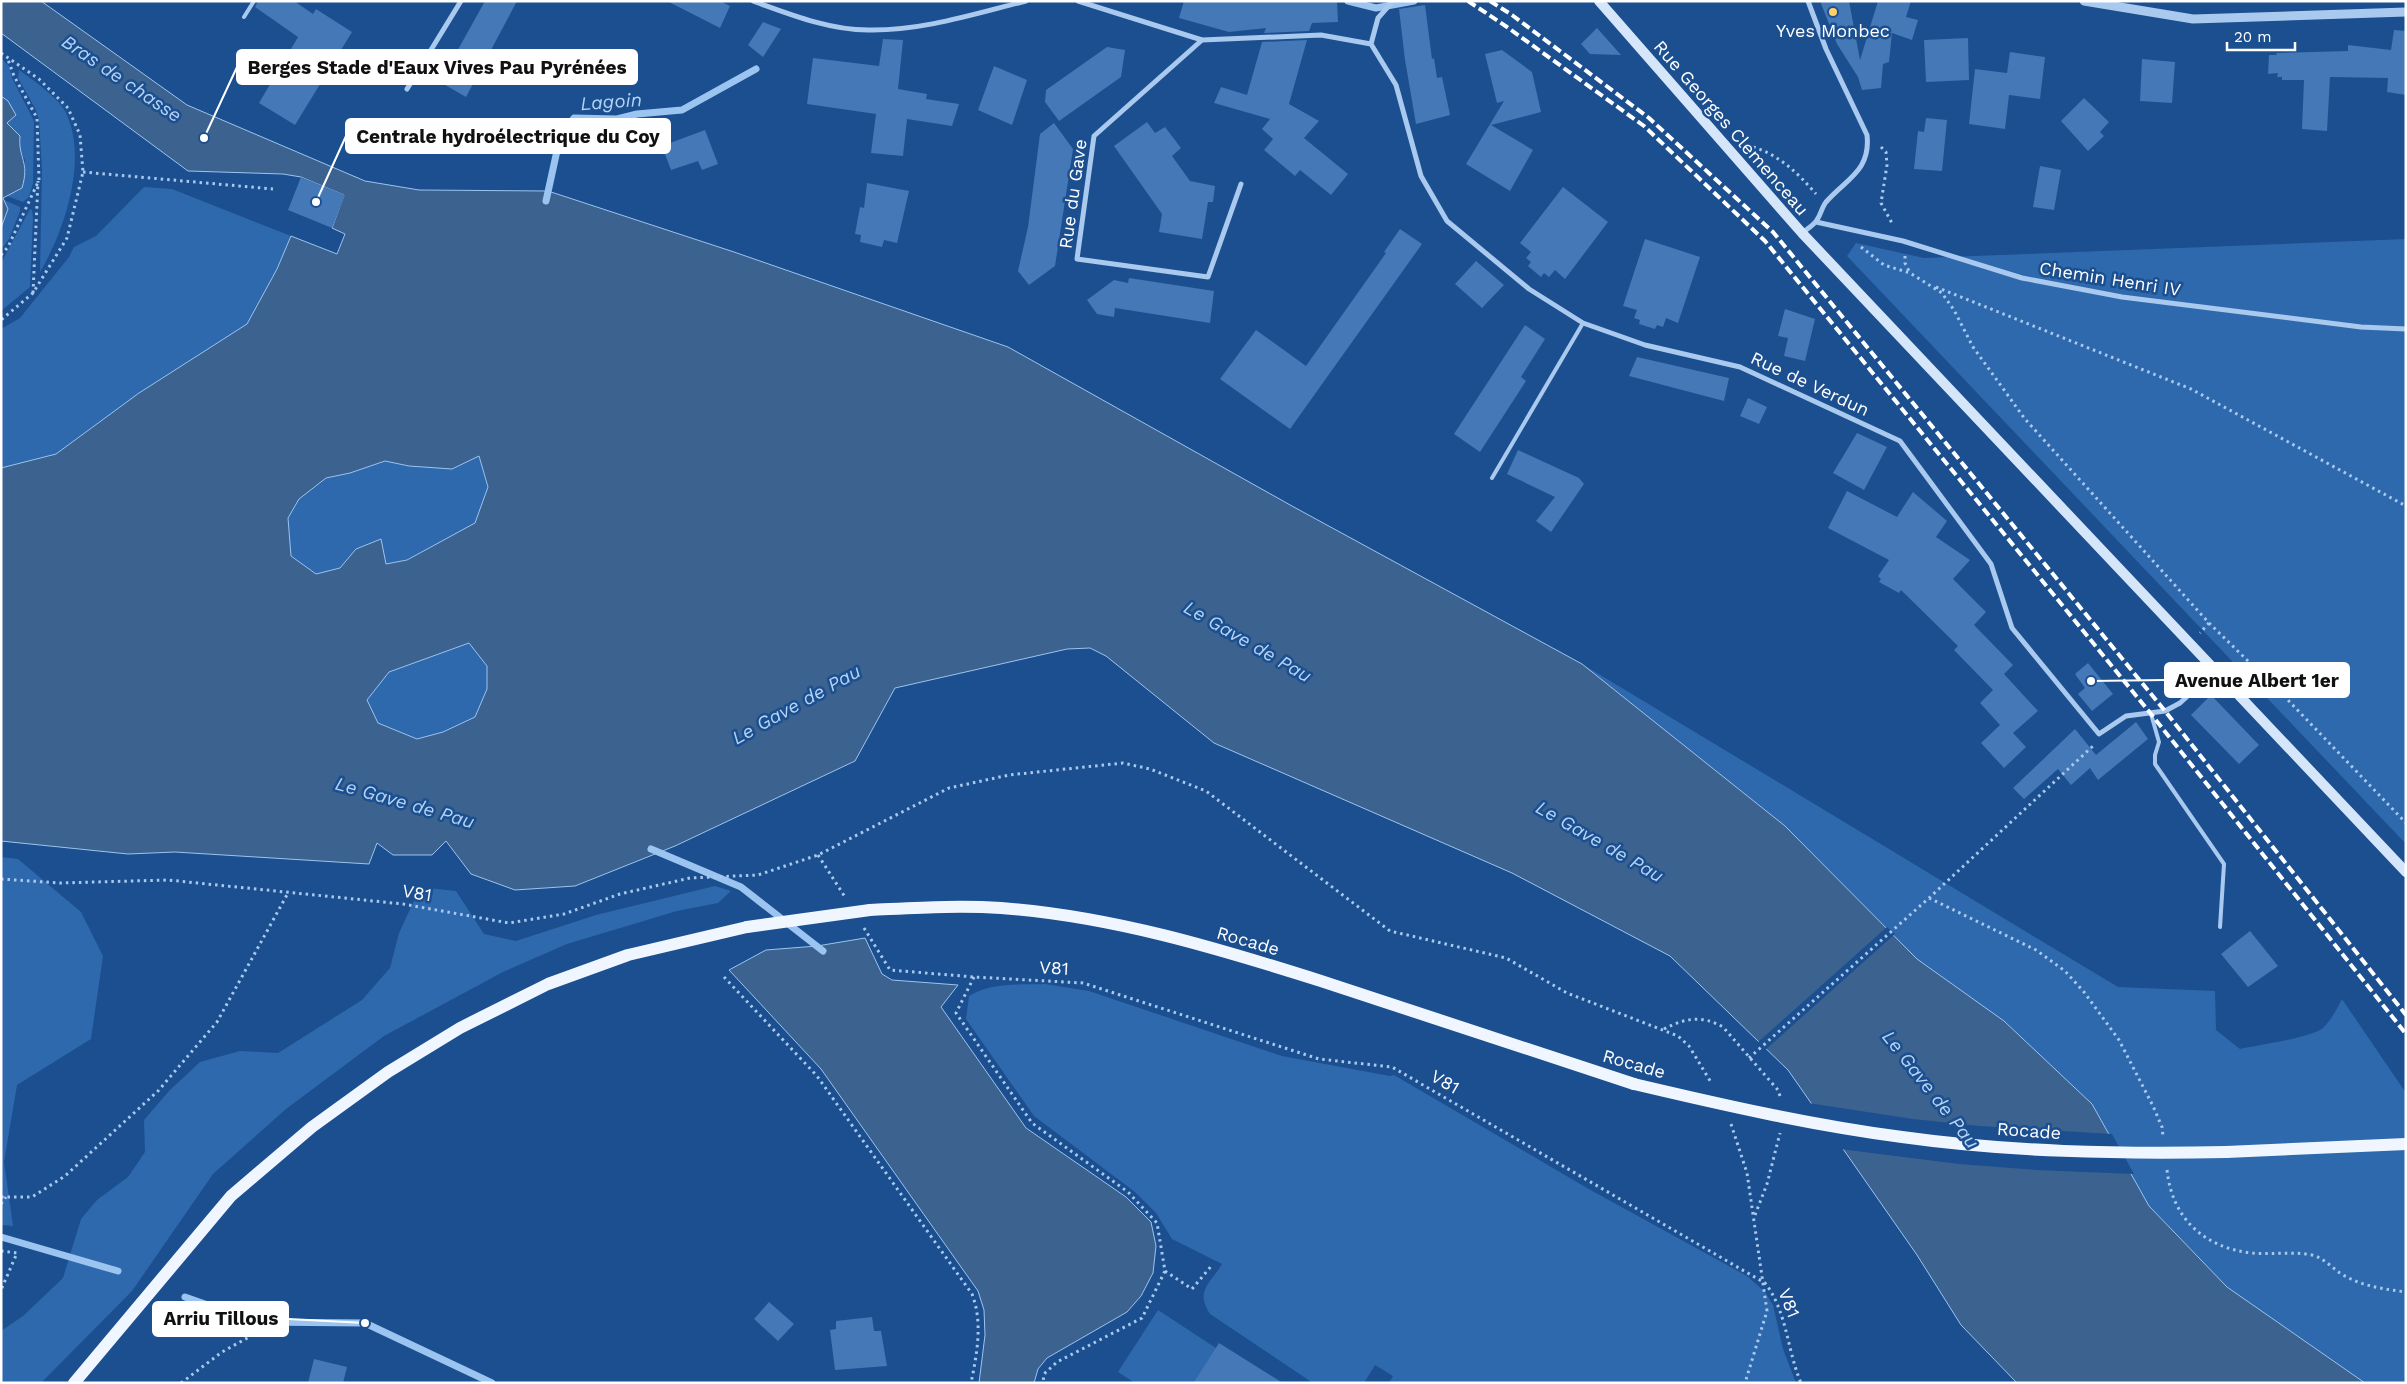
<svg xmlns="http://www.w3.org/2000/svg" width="2407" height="1384" viewBox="0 0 2407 1384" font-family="'Work Sans',sans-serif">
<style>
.green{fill:#2e69ad}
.water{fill:#3c6290;stroke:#9cc4f0;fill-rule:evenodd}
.pier{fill:#1b4f8f}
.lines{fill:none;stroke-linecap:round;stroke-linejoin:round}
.stream{stroke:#9cc4f0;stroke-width:7}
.building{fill:#4478b7}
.path{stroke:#a9c9ee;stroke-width:3;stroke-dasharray:2.5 4;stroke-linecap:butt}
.service{stroke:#a9c9ee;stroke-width:4}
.minor{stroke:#a9c9ee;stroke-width:5}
.tertiary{stroke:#a9c9ee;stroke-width:9}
.secondary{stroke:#d6e6fa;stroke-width:10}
.primary{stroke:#f0f6ff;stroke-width:12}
.rail{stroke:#fff;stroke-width:4;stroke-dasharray:9 4;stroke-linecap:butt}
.primary-bridge{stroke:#f0f6ff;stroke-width:12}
.poi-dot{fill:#ffd166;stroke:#1b4f8f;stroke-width:2}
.labels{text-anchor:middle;stroke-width:5;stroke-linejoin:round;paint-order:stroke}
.poi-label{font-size:18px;fill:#fff;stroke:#1b4f8f}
.street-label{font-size:18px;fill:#fff;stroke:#1b4f8f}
.water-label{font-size:19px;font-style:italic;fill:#b5d3f5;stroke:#1b4f8f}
.leader{fill:none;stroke:#fff;stroke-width:2}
.callout-dot{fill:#fff;stroke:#1b4f8f;stroke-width:2}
.callout{fill:#fff;stroke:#fff;stroke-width:2}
.callout-label{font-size:19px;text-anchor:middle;font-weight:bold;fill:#111}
</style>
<rect width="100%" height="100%" fill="#1b4f8f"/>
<!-- green -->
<path class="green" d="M 1,58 L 9,66 L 12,78 L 34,121 L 33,183 L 29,197 L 23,202 L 7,196 L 22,188 L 25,160 L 19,150 L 20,136 L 7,123 L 8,101 L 1,96 Z
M 19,70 C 32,79 57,97 65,111 C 89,157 65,230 40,272 L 42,170 L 39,120 L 36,110 L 18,78 Z
M 144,187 L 172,189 L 291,236 L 277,269 L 247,324 L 139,393 L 56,454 L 1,468 L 1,329 L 20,318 L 69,257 L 74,247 L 96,236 Z
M 4,200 L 20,207 L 20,211 L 9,239 L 1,250 L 1,228 L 8,209 Z
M 30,209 L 32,210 L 33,217 L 30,287 L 1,311 L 1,263 Z
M 2406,239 L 2406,844 L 1847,256 L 1856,243 L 1924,258 Z
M 479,456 L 488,488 L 476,523 L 406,560 L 386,565 L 380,539 L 356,549 L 341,568 L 316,574 L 291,556 L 288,518 L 299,499 L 326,478 L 350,473 L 385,461 L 409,466 Z
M 469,643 L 487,666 L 487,689 L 475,717 L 443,732 L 417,739 L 378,723 L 366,700 L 389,672 Z
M 1582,664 L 2118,987 L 2215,991 L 2216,1030 L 2240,1049 C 2257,1045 2311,1038 2323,1028 C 2331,1020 2337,1009 2342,999 L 2406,1093 L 2406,1383 L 2365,1383 L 2227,1287 L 2149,1206 L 2092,1104 L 2004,1021 L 1917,959 L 1785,826 Z
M 1,857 L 18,859 L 81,912 L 103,956 L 91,1039 L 17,1085 L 4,1162 L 13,1226 L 1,1225 Z
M 715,886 L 731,891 L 718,903 L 677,911 L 567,944 L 503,972 L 384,1036 L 286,1109 L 213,1174 L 132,1291 L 41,1383 L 1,1383 L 1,1331 L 23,1316 L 63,1278 L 81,1219 L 97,1200 L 128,1177 L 145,1152 L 144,1120 L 169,1091 L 200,1062 L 240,1051 L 278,1053 L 362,1000 L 390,968 L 399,933 L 418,892 L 428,888 L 456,891 L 484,934 L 516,941 L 596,915 Z
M 1045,984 L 1089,991 L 1282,1056 L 1390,1076 L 1394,1075 L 1587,1188 L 1747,1276 L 1765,1292 L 1773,1305 L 1783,1349 L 1796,1383 L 1389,1383 L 1393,1376 L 1375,1365 L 1364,1383 L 1313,1383 L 1210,1314 C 1195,1290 1210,1284 1222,1264 L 1172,1239 L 1156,1213 L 1135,1192 L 1034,1116 L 966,1019 L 969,996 C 991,982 1020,985 1045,984 Z
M 1158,1310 L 1216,1348 L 1193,1383 L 1135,1383 L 1118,1372 Z"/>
<!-- water -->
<path class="water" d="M 1,1 L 41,1 L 187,105 L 365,181 L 419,190 L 548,191 L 734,252 L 1008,347 L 1292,506 L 1582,664 L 1785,826 L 1917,959 L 2004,1021 L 2092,1104 L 2149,1206 L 2227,1287 L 2365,1383 L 2017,1383 L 1961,1325 L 1917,1255 L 1788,1070 L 1670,956 L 1512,873 L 1214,743 L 1106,656 L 1090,648 L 1067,649 L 895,688 L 855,761 L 675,846 L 575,886 L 515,890 L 471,874 L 446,841 L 432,855 L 393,855 L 377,843 L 369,864 L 175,852 L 128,854 L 1,841 L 1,468 L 56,454 L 139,393 L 247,324 L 277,269 L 291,236 L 337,254 L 345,234 L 332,228 L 344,195 L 301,177 L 283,174 L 188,171 L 1,33 ZM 479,456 L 488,487 L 475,523 L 407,560 L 386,564 L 381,539 L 356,549 L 340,568 L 316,574 L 291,556 L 288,518 L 299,499 L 326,478 L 350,473 L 385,461 L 409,466 L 452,469 ZM 469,643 L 487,666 L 487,689 L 475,717 L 443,732 L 417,739 L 378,723 L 367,700 L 389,672 Z
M 1,96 L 8,101 L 16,115 L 7,123 L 20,136 C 18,159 30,161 22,188 L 3,198 L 8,209 L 1,228 Z
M 865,938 L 882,974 L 892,980 L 958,985 L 941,1007 L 1026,1128 L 1126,1197 L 1151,1222 L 1156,1246 L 1153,1273 L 1141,1296 L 1127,1312 L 1047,1358 L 1038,1369 L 1034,1383 L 979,1383 L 985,1335 L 984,1310 L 978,1291 L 821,1069 L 729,970 L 766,950 L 817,946 Z"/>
<!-- pier -->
<path class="pier" d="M 1887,927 L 1895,934 L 1764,1051 L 1757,1043 Z
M 1808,1103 L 1913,1119 L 1980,1126 L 2112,1134 L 2134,1174 L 2036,1170 L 1959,1164 L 1840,1149 Z"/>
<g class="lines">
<!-- stream -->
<path class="stream" d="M 1348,1 L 1376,8 L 1414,1
M 546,201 L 560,137 L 574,118 L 617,119 L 637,114 L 682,110 L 756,69
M 651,849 L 741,887 L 823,951
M 1,1237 L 118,1271
M 185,1297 L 256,1322 L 365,1323 L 492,1383"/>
</g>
<!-- building -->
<path class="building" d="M 258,1 L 294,1 L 313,14 L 316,9 L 352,32 L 295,125 L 259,103 L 298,37 L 255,7 Z
M 485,1 L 517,1 L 466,97 L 440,82 Z
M 667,1 L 720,1 L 730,6 L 720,28 Z
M 1184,1 L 1337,1 L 1338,22 L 1312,23 L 1309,31 L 1264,33 L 1266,28 L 1229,32 L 1179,18 Z
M 1820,1 L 1849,1 L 1860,60 L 1878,1 L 1911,1 L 1906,17 L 1918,20 L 1912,40 L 1892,33 L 1889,62 L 1883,64 L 1881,88 L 1862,90 L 1858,77 L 1837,44 Z
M 1425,5 L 1432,59 L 1434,58 L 1437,78 L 1442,77 L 1450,115 L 1416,124 L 1405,60 L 1399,9 Z
M 763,22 L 781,29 L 763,57 L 748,45 Z
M 1597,28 L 1621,55 L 1590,54 L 1581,44 Z
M 2394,30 L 2406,31 L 2406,95 L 2387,92 L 2388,78 L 2330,77 L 2327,131 L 2302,129 L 2304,80 L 2282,80 L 2282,77 L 2277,77 L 2278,73 L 2268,74 L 2269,55 L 2277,55 L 2276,53 L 2348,51 L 2348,45 L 2391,50 Z
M 1968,38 L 1969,80 L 1926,82 L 1924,40 Z
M 883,39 L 903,40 L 898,89 L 927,94 L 926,99 L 959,104 L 952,126 L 907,119 L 903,156 L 871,153 L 876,114 L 807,104 L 813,58 L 879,66 Z
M 1307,40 L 1289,104 L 1319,121 L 1304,138 L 1348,174 L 1331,195 L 1300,170 L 1295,176 L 1264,150 L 1273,139 L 1262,129 L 1270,119 L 1214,103 L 1221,87 L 1247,95 L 1262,42 Z
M 1107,47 L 1125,50 L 1121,77 L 1059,121 L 1045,102 L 1046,90 Z
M 1502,50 L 1532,72 L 1541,112 L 1491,125 L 1533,150 L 1510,191 L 1466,164 L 1504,101 L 1497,103 L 1485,54 Z
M 2010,52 L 2045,57 L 2040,99 L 2009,95 L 2005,129 L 1969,124 L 1975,69 L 2007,73 Z
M 2142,59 L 2175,62 L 2172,103 L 2140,101 Z
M 994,66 L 1027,80 L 1012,125 L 978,110 Z
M 2084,98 L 2109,122 L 2100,132 L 2104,136 L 2088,151 L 2061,121 Z
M 1926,118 L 1947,120 L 1942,171 L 1914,169 L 1918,131 L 1924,132 Z
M 1147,122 L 1155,133 L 1165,127 L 1181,148 L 1172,156 L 1190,181 L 1215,186 L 1213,202 L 1208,202 L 1202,239 L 1159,232 L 1162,214 L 1114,146 Z
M 1054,123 L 1073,149 L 1055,266 L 1029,285 L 1018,271 L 1028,227 L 1040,134 Z
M 705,130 L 718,164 L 702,170 L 698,161 L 671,170 L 662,146 Z
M 2040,166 L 2061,170 L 2054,210 L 2033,207 Z
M 301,177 L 345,195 L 332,228 L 288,210 Z
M 867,183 L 909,191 L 897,243 L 884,240 L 882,247 L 860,242 L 861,235 L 855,234 L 860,207 L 864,208 Z
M 1563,187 L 1608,222 L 1565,279 L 1555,270 L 1549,277 L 1544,273 L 1541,277 L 1528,266 L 1531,262 L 1526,258 L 1531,252 L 1520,243 Z
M 1400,229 L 1422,244 L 1290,429 L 1220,379 L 1256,330 L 1306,366 L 1386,253 L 1384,252 Z
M 1645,239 L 1700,257 L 1678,323 L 1666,318 L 1663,327 L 1657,325 L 1655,329 L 1639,324 L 1640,320 L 1634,318 L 1637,310 L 1623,306 Z
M 1476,261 L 1504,285 L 1482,308 L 1455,284 Z
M 1129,278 L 1214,291 L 1210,323 L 1115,308 L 1114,317 L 1097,314 L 1087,300 L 1114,280 L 1128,283 Z
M 1785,309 L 1815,319 L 1805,361 L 1784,356 L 1788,338 L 1778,336 Z
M 1525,325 L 1545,339 L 1521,377 L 1526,381 L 1480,452 L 1454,434 Z
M 1637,357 L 1729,378 L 1724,401 L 1629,376 Z
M 1748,398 L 1767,407 L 1759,424 L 1740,416 Z
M 1857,433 L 1887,447 L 1864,490 L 1833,473 Z
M 1518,450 L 1579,478 L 1584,484 L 1551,532 L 1536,521 L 1555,497 L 1507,474 Z
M 1847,491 L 1897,517 L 1913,492 L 1947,521 L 1936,537 L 1970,560 L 1953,579 L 1986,612 L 1974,625 L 2013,665 L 2004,674 L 2038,711 L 2013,733 L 2026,747 L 2004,768 L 1981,743 L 2000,725 L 1980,703 L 1993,690 L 1954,650 L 1958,646 L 1901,590 L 1899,593 L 1879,582 L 1881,579 L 1878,576 L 1889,560 L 1828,528 Z
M 2088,663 L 2113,694 L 2092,711 L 2078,694 L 2085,688 L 2075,674 Z
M 2211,695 L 2259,745 L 2239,764 L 2191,715 Z
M 2136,722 L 2148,739 L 2098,780 L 2090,768 L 2071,785 L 2058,769 L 2024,799 L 2013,788 L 2075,729 L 2096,755 Z
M 2250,931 L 2278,966 L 2248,987 L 2221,954 Z
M 769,1302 L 794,1324 L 778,1341 L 754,1319 Z
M 872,1317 L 874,1331 L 881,1331 L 887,1366 L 835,1370 L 830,1330 L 836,1329 L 836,1321 Z
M 1219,1343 L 1283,1383 L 1193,1383 Z
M 314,1359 L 347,1367 L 343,1383 L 308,1383 Z"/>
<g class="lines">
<!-- path -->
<path class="path" d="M 1,53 L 39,79 L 68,108 L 80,135 L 83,172 L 67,238 L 33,293 L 1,320
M 1747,145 C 1777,153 1796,171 1816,194
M 1881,147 L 1886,152 L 1887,165 L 1881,203 L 1893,225
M 83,172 L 273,189
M 1861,247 L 1884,265 L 1910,273 L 1942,293 L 1954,310 L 1973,347 L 2025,419 L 2209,623 L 2200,633
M 1,255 L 8,247 L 39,180 L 37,118 L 14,76 L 7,57
M 1905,256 L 1905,263 L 1910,273
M 1936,287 L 2191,389 L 2406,506
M 33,293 L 38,181
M 2209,623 L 2285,697 L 2406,823
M 818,855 L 845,897
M 1,879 L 60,883 L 168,880 L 403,904 L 509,923 L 564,914 L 620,894 L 690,878 L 758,875 L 818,855 L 949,788 L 1009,775 L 1123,763 L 1150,769 L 1206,791 L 1390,931 L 1506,958 L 1567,993 L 1678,1036 L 1689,1046 L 1712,1084
M 1929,898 L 2036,950 L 2065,971 L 2084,992 L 2119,1040 L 2153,1106 L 2162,1127 L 2163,1136
M 864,928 L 890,970 L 974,977 L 1083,983 L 1319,1059 L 1392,1067 L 1765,1283 C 1787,1311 1787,1350 1801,1383
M 724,977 L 817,1076 L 972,1294 C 983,1322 977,1354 971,1383
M 974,977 L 956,1013 L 1032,1123 L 1128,1192 L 1157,1223 L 1165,1271 L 1142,1318 L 1057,1362 L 1044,1374 L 1043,1383
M 1664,1029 C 1685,1018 1702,1015 1723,1027 L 1778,1090 L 1781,1099
M 1749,1058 L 1929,898 L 2093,746
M 1731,1124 L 1747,1173 L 1767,1311 L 1745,1383
M 2167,1170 C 2172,1218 2203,1247 2251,1253 C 2271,1255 2292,1251 2312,1255 C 2324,1258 2331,1267 2340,1273 C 2360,1286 2383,1289 2406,1292
M 1,1197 L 32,1197 L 65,1176 L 158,1091 L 217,1022 L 288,893
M 1,1204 L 6,1197
M 1755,1215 L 1767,1184 L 1780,1133
M 1,1251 L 17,1253 L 1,1290
M 1165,1271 L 1192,1289 L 1213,1264
M 181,1383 L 222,1352 L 258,1332"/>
<!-- service -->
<path class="service" d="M 244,17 L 254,1
M 1492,478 L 1583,323
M 2151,714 L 2159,742 L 2155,755 L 2155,764 L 2224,864 L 2220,927"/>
<!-- minor -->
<path class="minor" d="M 753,1 C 789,14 829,30 868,30 C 922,31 974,14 1026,1
M 1078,1 L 1202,40 L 1321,35 L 1371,44
M 1202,40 L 1094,136 L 1077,259 L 1208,277 L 1241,184
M 1371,44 L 1396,85 L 1421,176 L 1447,221 L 1529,289 L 1583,323 L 1645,345 L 1740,367 L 1900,441 L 1991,564 L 2012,628 L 2099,734 L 2126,716 L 2165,711 L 2180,703 L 2215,671
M 1371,44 L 1378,18 L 1393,1
M 407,89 L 461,1
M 1816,222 L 1903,241 L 2022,278 L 2122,297 L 2361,327 L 2406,329
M 1802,233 C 1807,229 1814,225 1817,220 C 1821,214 1822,207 1826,202 C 1846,179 1871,171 1867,135 L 1826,49 L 1808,1"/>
<!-- tertiary -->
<path class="tertiary" d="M 2084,1 L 2193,19 L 2406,12"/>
<!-- secondary -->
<path class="secondary" d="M 1599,1 L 1802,233 L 2406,872"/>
<!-- primary -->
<path class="primary" d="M 870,910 C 914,908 957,905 1001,908 C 1111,916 1217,948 1321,981 C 1426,1015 1530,1050 1634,1084
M 2226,1152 L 2406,1144
M 74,1383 L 231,1196 L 312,1127 L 388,1072 L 460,1028 L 548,984 L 628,955 L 747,927"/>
<!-- rail -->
<path class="rail" d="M 1468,1 L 1507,27 L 1644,126 L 1765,241 L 2151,714 L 2406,1034
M 1490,1 L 1512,15 L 1649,118 L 1773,232 L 2165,711 L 2406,1015"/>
<!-- primary-bridge -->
<path class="primary-bridge" d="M 747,927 L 870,910
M 1634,1084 C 1723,1105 1811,1125 1902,1137 C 2009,1152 2118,1154 2226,1152"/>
</g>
<!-- markers -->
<circle class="poi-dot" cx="1833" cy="12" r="5"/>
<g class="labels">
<!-- poi labels -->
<g class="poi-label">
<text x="1833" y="37">Yves Monbec</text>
</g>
<!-- street labels -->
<g class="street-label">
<text transform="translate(1731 128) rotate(49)" y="6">Rue Georges Clemenceau</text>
<text transform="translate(1073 194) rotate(-82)" y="6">Rue du Gave</text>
<text transform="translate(2110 279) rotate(9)" y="6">Chemin Henri IV</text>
<text transform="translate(1810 384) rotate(25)" y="6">Rue de Verdun</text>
<text transform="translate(417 893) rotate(9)" y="6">V81</text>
<text transform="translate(1248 941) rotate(16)" y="6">Rocade</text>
<text transform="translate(1054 968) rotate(3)" y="6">V81</text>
<text transform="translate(1634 1064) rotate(16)" y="6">Rocade</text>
<text transform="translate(1445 1082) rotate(30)" y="6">V81</text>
<text transform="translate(2029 1131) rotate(4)" y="6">Rocade</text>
<text transform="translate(1789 1303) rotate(68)" y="6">V81</text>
</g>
<!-- water labels -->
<g class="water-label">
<text transform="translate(122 78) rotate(34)" y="7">Bras de chasse</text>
<text transform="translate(611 101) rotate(-4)" y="7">Lagoin</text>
<text transform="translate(1248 641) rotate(30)" y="7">Le Gave de Pau</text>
<text transform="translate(796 704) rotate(-29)" y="7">Le Gave de Pau</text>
<text transform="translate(405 802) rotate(16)" y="7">Le Gave de Pau</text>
<text transform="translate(1600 841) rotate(30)" y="7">Le Gave de Pau</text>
<text transform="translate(1931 1089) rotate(52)" y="7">Le Gave de Pau</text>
</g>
</g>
<!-- callouts -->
<path class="leader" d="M204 138L237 67M316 202L346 136M2091 681L2165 680M365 1323L288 1319"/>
<g class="callout-dot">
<circle cx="204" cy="138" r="5"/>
<circle cx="316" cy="202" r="5"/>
<circle cx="2091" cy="681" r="5"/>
<circle cx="365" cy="1323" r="5"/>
</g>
<g class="callout">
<rect x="237" y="50" width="400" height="34" rx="5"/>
<rect x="346" y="119" width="324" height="34" rx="5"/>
<rect x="2165" y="663" width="184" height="34" rx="5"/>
<rect x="153" y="1302" width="135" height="34" rx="5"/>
</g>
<g class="callout-label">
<text x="437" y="74">Berges Stade d'Eaux Vives Pau Pyrénées</text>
<text x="508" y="143">Centrale hydroélectrique du Coy</text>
<text x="2257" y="687">Avenue Albert 1er</text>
<text x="221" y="1325">Arriu Tillous</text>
</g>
<!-- border -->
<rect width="2407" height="1384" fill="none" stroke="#ffffff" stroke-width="5"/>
<!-- scale -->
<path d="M2227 42v8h68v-8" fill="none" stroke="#ffffff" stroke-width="2.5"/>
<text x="2234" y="42" font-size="15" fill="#ffffff" stroke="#1b4f8f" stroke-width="4" paint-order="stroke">20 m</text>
</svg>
